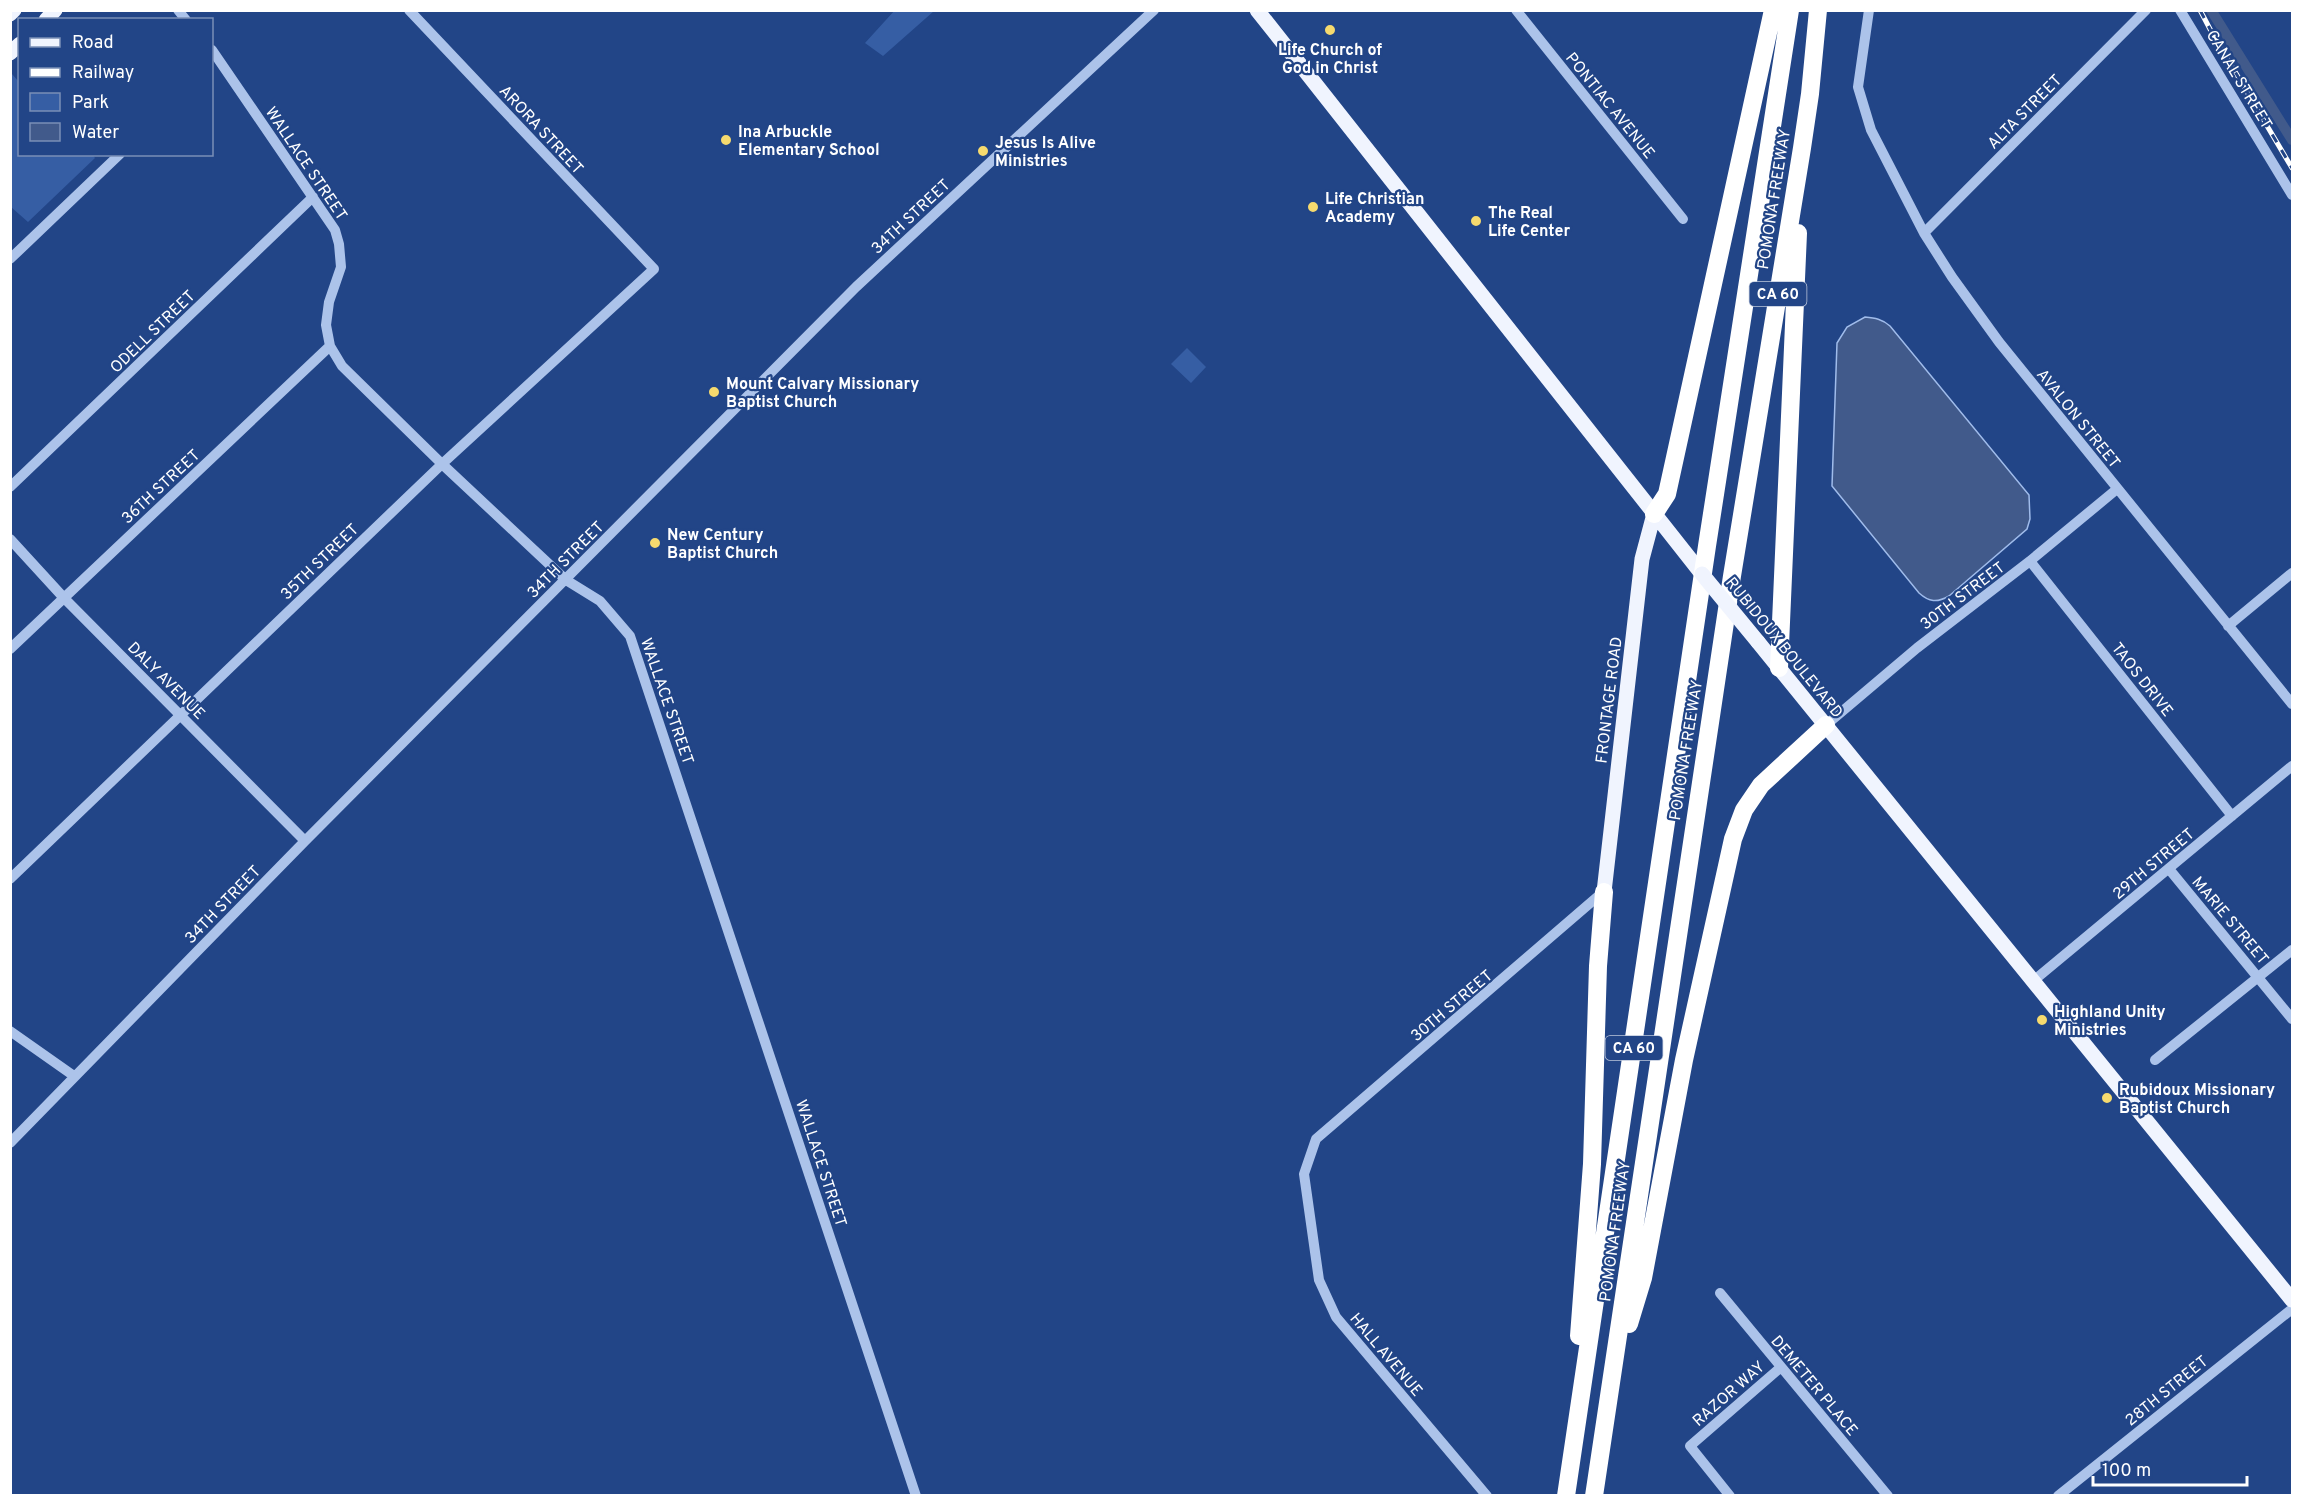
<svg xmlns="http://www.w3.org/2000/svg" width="2303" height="1506" viewBox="0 0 2303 1506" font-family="Overpass,sans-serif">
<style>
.green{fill:#365ea4}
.water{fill:#415a8b;stroke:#a0bceb;stroke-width:1.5}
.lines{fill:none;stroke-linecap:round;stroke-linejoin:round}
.canal{stroke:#415a8b;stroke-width:10}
.minor{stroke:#acc3ea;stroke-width:10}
.major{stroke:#f0f4fe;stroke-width:15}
.highway{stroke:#fff;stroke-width:18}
.rail-casing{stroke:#fff;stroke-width:5}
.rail{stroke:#224587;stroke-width:3;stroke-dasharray:9;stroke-linecap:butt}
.major-bridge{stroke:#f0f4fe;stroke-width:15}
.poi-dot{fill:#f6da6e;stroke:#224587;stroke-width:2}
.labels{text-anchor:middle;stroke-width:4.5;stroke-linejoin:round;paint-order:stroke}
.shield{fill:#224587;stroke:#bdc7db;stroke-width:1.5}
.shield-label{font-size:15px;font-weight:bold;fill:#fff}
.poi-label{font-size:16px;font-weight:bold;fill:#fff;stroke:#224587;text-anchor:start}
.street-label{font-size:16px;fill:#fff;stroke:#224587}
</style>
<rect width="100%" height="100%" fill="#224587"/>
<!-- green -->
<path class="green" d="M 895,10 L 934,11 L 883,56 L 865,43 Z
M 12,74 L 19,82 L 20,154 L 92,154 L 95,158 L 28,222 L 11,207 L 10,76 Z
M 1187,348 L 1206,367 L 1191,383 L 1171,364 Z"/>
<!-- water -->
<path class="water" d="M 1865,317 C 1875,318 1882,319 1890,326 L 2029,495 L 2030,519 L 2027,529 L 1949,596 C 1937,603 1929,602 1919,593 L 1832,486 L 1837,343 L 1847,327 Z"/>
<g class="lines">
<!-- canal -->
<path class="canal" d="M 2211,10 L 2292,140"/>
<!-- minor -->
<path class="minor" d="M 178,10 L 186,20
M 1516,10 L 1683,219
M 1869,10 L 1858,87 L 1871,130 L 1924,233 L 1952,277 L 1999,342 L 2292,704
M 2180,10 L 2292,195
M 212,50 L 335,230 L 339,244 L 341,267 L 329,302 L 326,325 L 330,346 L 342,366 L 442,464 L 566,580 L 600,601 L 630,636 L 916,1496
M 1924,233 L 2146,10
M 10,259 L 120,154
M 10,487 L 313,197
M 10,539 L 64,598 L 305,841
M 2030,561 L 2232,816
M 2228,626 L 2292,573
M 10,649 L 330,346
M 1826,725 L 1917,648 L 2030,561 L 2117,489
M 2169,869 L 2292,1019
M 10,879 L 442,464 L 654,269 L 409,10
M 2032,982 L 2292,766
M 10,1031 L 74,1076
M 2155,1060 L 2292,950
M 10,1143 L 305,841 L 856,287 L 1154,10
M 1720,1293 L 1888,1496
M 1487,1496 L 1336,1317 L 1319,1280 L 1304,1174 L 1316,1139 L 1603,892
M 1730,1496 L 1690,1446 L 1780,1368
M 2058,1496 L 2292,1309"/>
<!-- major -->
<path class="major" d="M 1257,10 L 1702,574
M 10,14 L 14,10
M 46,20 L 55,10
M 10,53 L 20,44
M 1758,642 L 2292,1300
M 1604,892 L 1642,559 L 1654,514"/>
<!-- highway -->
<path class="highway" d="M 1654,514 L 1667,494 L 1773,10
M 1779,668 L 1798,233
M 1629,1324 L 1643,1278 L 1684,1060 L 1733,839 L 1744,810 L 1761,785 L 1826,725
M 1579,1336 L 1592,1164 L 1598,966 L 1604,892
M 1566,1496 L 1707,546 L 1790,10
M 1594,1496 L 1732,576 L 1802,148 L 1810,94 L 1818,10"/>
<defs>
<path id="rail" d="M 2200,10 L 2211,31 L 2292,168"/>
</defs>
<!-- rail casing -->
<use href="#rail" class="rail-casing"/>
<!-- rail -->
<use href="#rail" class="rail"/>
<!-- major-bridge -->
<path class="major-bridge" d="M 1702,574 L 1758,642"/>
</g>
<!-- markers -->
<g class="poi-dot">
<circle cx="1330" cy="30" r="6"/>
<circle cx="726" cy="140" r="6"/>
<circle cx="983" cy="151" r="6"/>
<circle cx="1313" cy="207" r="6"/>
<circle cx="1476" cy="221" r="6"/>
<circle cx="714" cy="392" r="6"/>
<circle cx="655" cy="543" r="6"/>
<circle cx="2042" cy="1020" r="6"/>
<circle cx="2107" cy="1098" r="6"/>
</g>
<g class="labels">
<!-- shield labels -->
<g class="shield">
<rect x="1749.5" y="282" width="57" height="24" rx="4.5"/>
<rect x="1605.5" y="1036" width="57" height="24" rx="4.5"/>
</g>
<g class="shield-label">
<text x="1778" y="299">CA 60</text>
<text x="1634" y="1053">CA 60</text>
</g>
<!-- poi labels -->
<g class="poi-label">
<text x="1330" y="55" text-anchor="middle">Life Church of<tspan x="1330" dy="18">God in Christ</tspan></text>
<text x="738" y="137">Ina Arbuckle<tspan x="738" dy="18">Elementary School</tspan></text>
<text x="995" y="148">Jesus Is Alive<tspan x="995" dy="18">Ministries</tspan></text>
<text x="1325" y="204">Life Christian<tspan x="1325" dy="18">Academy</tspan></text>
<text x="1488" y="218">The Real<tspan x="1488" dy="18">Life Center</tspan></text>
<text x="726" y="389">Mount Calvary Missionary<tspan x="726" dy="18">Baptist Church</tspan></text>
<text x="667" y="540">New Century<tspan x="667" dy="18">Baptist Church</tspan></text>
<text x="2054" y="1017">Highland Unity<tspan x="2054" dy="18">Ministries</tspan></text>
<text x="2119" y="1095">Rubidoux Missionary<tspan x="2119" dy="18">Baptist Church</tspan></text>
</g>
<!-- street labels -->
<g class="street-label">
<text transform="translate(2240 79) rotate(59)" y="6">CANAL STREET</text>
<text transform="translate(1611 105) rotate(51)" y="6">PONTIAC AVENUE</text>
<text transform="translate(2024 111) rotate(-45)" y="6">ALTA STREET</text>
<text transform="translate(542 129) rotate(47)" y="6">ARORA STREET</text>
<text transform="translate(307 163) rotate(56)" y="6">WALLACE STREET</text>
<text transform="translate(1773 199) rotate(-81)" y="6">POMONA FREEWAY</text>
<text transform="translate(910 216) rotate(-43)" y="6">34TH STREET</text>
<text transform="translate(152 331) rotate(-44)" y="6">ODELL STREET</text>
<text transform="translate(2079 418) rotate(51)" y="6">AVALON STREET</text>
<text transform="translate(160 486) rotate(-43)" y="6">36TH STREET</text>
<text transform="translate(565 559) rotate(-45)" y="6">34TH STREET</text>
<text transform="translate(319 561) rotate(-44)" y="6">35TH STREET</text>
<text transform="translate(1962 595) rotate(-37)" y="6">30TH STREET</text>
<text transform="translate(1785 647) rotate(51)" y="6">RUBIDOUX BOULEVARD</text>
<text transform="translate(2143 679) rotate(52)" y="6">TAOS DRIVE</text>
<text transform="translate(167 680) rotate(45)" y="6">DALY AVENUE</text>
<text transform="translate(1608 700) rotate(-83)" y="6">FRONTAGE ROAD</text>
<text transform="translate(668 701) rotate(71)" y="6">WALLACE STREET</text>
<text transform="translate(1685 750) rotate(-81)" y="6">POMONA FREEWAY</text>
<text transform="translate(2153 863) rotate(-40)" y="6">29TH STREET</text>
<text transform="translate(222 904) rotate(-46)" y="6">34TH STREET</text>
<text transform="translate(2231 920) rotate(50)" y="6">MARIE STREET</text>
<text transform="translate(1451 1005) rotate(-40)" y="6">30TH STREET</text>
<text transform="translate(822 1163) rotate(72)" y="6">WALLACE STREET</text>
<text transform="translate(1614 1231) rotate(-82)" y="6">POMONA FREEWAY</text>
<text transform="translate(1387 1354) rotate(50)" y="6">HALL AVENUE</text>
<text transform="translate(1815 1385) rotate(50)" y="6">DEMETER PLACE</text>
<text transform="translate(2166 1390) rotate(-39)" y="6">28TH STREET</text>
<text transform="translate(1728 1393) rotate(-41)" y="6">RAZOR WAY</text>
</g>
</g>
<!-- border -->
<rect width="2303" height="1506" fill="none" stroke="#ffffff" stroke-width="24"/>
<!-- legend -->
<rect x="18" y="18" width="195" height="138" fill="#224587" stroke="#7a8fb7" stroke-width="1.5"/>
<rect x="30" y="38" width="30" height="9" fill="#f0f4fe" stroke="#7a8fb7" stroke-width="1.5"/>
<text x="72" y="48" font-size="18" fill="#ffffff">Road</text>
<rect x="30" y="68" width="30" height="9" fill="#ffffff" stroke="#7a8fb7" stroke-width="1.5"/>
<text x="72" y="78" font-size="18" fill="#ffffff">Railway</text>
<rect x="30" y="93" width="30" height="18" fill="#365ea4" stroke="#7a8fb7" stroke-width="1.5"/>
<text x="72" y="108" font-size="18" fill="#ffffff">Park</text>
<rect x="30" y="123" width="30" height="18" fill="#415a8b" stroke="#7a8fb7" stroke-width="1.5"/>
<text x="72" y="138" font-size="18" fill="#ffffff">Water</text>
<!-- scale -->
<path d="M2093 1476v9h154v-9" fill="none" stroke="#ffffff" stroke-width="3"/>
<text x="2102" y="1476" font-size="18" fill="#ffffff" stroke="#224587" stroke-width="4.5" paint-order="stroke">100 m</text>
</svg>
